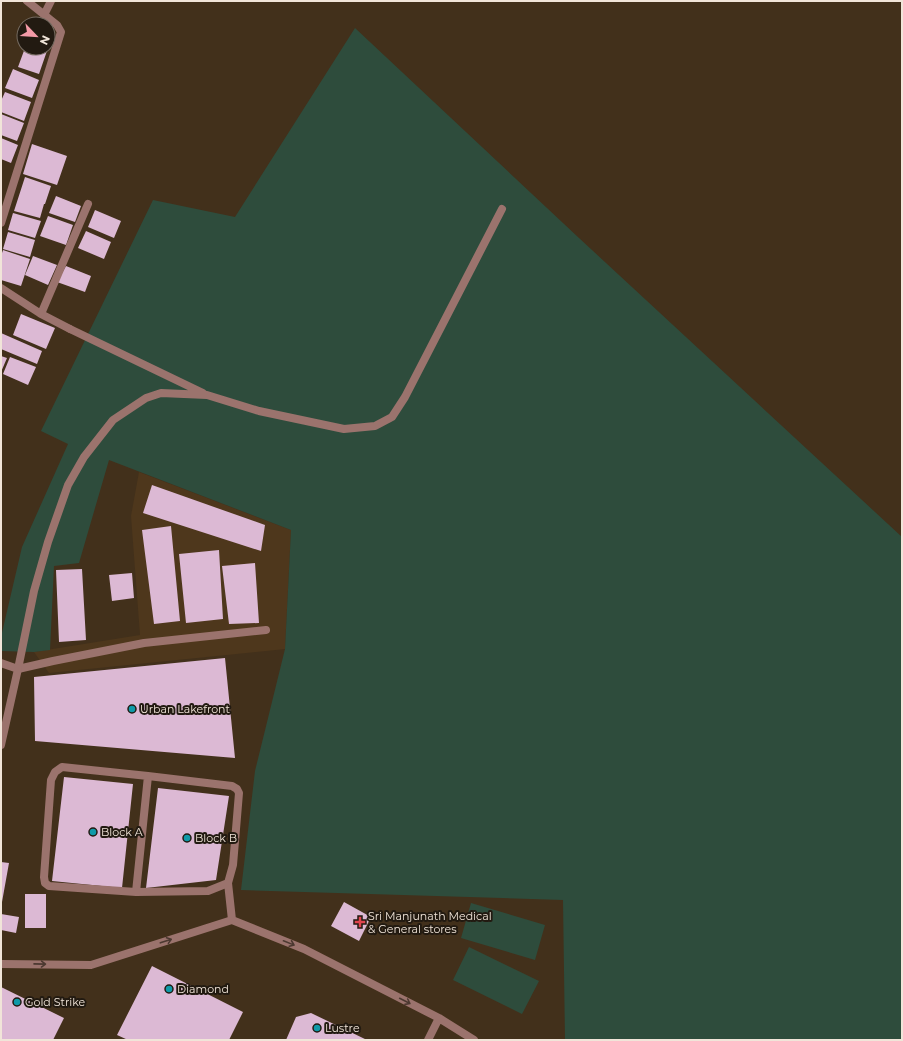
<svg xmlns="http://www.w3.org/2000/svg" width="903" height="1041" viewBox="0 0 903 1041" font-family="Montserrat,sans-serif">
<style>
.built{fill:#4e371c}
.green{fill:#2e4c3c}
.building{fill:#dcb9d4}
.lines{fill:none;stroke-linecap:round;stroke-linejoin:round}
.service{stroke:#9b736d;stroke-width:8}
.minor{stroke:#9b736d;stroke-width:8}
.oneway{stroke:#4c3931}
.culture-dot{fill:#0f9aa8;stroke:#221a11;stroke-width:1.5}
.health-dot{fill:#e0444e;stroke:#221a11;stroke-width:1.5}
.labels{text-anchor:middle;stroke-width:4;stroke-linejoin:round;paint-order:stroke}
.poi-label{font-size:11px;fill:#f1e5d9;stroke:#221a11;text-anchor:start}
</style>
<rect width="100%" height="100%" fill="#42301b"/>
<!-- built -->
<path class="built" d="M 139,472 L 291,530 L 285,649 L 49,673 L 34,652 L 140,635 L 131,516 Z"/>
<!-- green -->
<path class="green" d="M 355,28 L 579,238 L 902,537 L 902,1040 L 565,1040 L 563,900 L 241,890 L 255,771 L 285,649 L 291,530 L 109,460 L 79,563 L 54,566 L 50,650 L 34,652 L 1,651 L 1,637 L 22,547 L 68,444 L 41,431 L 153,200 L 235,217 Z
M 471,903 L 545,925 L 535,960 L 461,938 Z
M 469,947 L 539,981 L 522,1014 L 453,980 Z"/>
<!-- building -->
<path class="building" d="M 25,48 L 48,48 L 39,74 L 18,67 Z
M 13,69 L 39,80 L 32,98 L 5,88 Z
M 5,92 L 31,102 L 24,121 L 1,112 L 1,101 Z
M 1,114 L 24,123 L 17,141 L 1,135 Z
M 1,138 L 18,145 L 11,163 L 1,159 Z
M 32,144 L 67,156 L 57,185 L 23,174 Z
M 25,177 L 51,186 L 45,204 L 44,204 L 40,218 L 14,211 Z
M 56,196 L 81,206 L 75,222 L 49,213 Z
M 95,210 L 121,221 L 114,238 L 88,227 Z
M 13,213 L 41,221 L 35,238 L 8,230 Z
M 48,216 L 73,225 L 66,245 L 40,236 Z
M 86,231 L 111,242 L 104,259 L 78,248 Z
M 8,232 L 35,240 L 30,257 L 3,249 Z
M 3,250 L 30,259 L 21,286 L 1,280 L 1,256 Z
M 33,256 L 57,265 L 48,285 L 25,275 Z
M 66,266 L 91,276 L 85,292 L 57,282 Z
M 21,314 L 55,328 L 46,349 L 13,335 Z
M 1,333 L 42,351 L 37,364 L 1,349 Z
M 1,356 L 7,358 L 1,372 Z
M 10,357 L 36,367 L 28,385 L 3,374 Z
M 152,485 L 265,525 L 261,551 L 143,513 Z
M 171,526 L 180,621 L 154,624 L 142,530 Z
M 219,550 L 223,619 L 186,623 L 179,554 Z
M 255,563 L 259,623 L 229,624 L 222,566 Z
M 82,569 L 86,640 L 59,642 L 56,570 Z
M 132,573 L 134,598 L 112,601 L 109,575 Z
M 225,658 L 235,758 L 35,741 L 34,677 Z
M 64,777 L 133,784 L 122,888 L 52,881 Z
M 158,788 L 229,796 L 216,880 L 146,888 Z
M 1,862 L 9,863 L 2,902 L 1,902 Z
M 25,894 L 46,894 L 46,928 L 25,928 Z
M 344,902 L 371,917 L 359,941 L 331,926 Z
M 1,914 L 19,917 L 16,933 L 1,930 Z
M 152,966 L 243,1012 L 229,1040 L 128,1040 L 117,1035 Z
M 1,987 L 64,1018 L 53,1040 L 1,1040 Z
M 311,1013 L 367,1040 L 286,1040 L 296,1017 Z"/>
<g class="lines">
<!-- service -->
<path class="service" d="M 70,329 L 203,393
M 266,630 L 144,643 L 53,661 L 18,669 L 34,591 L 48,542 L 68,485 L 84,457 L 113,420 L 146,398 L 161,393 L 207,395 L 259,411 L 344,429 L 375,426 L 392,417 L 405,397 L 502,209"/>
<!-- minor -->
<path class="minor" d="M 44,15 L 51,1
M 1,223 L 61,32 L 57,25 L 27,1
M 1,288 L 41,314 L 70,329
M 41,314 L 88,204
M 1,663 L 18,669 L 1,745
M 62,767 L 148,776 L 232,786 L 237,789 L 239,793 L 233,865 L 228,883 L 208,891 L 136,892 L 49,886 L 45,883 L 44,877 L 51,780 L 55,772 Z
M 228,883 L 232,920
M 136,892 L 148,776
M 1,964 L 91,965 L 232,920 L 304,949 L 439,1018 L 474,1040
M 428,1040 L 439,1018"/>
</g>
<!-- one-way arrows -->
<defs><path id="oneway-shaft" d="M-6 0H5M1.5-3L5.5 0L1.5 3" fill="none" stroke-width="1.6" stroke-linecap="round" stroke-linejoin="round"/></defs>
<g class="oneway">
<use href="#oneway-shaft" transform="translate(166 941) rotate(-18)"/>
<use href="#oneway-shaft" transform="translate(289 943) rotate(22)"/>
<use href="#oneway-shaft" transform="translate(40 964) rotate(1)"/>
<use href="#oneway-shaft" transform="translate(405 1001) rotate(27)"/>
</g>
<!-- markers -->
<g class="culture-dot">
<circle cx="132" cy="709" r="4"/>
<circle cx="93" cy="832" r="4"/>
<circle cx="187" cy="838" r="4"/>
<circle cx="169" cy="989" r="4"/>
<circle cx="17" cy="1002" r="4"/>
<circle cx="317" cy="1028" r="4"/>
</g>
<path class="health-dot" d="M358 916h4v4h4v4h-4v4h-4v-4h-4v-4h4z"/>
<g class="labels">
<!-- poi labels -->
<g class="poi-label">
<text x="140" y="713">Urban Lakefront</text>
<text x="101" y="836">Block A</text>
<text x="195" y="842">Block B</text>
<text x="368" y="920">Sri Manjunath Medical<tspan x="368" dy="13">&amp; General stores</tspan></text>
<text x="177" y="993">Diamond</text>
<text x="25" y="1006">Gold Strike</text>
<text x="325" y="1032">Lustre</text>
</g>
</g>
<!-- border -->
<rect width="903" height="1041" fill="none" stroke="#f1e5d9" stroke-width="4"/>
<!-- north arrow -->
<g transform="translate(36 36) rotate(115)"><circle r="19" fill="#221a11" stroke="#756b61"/>
<path d="M0-3L7 15L0 10L-7 15Z" fill="#f39aa7"/>
<text y="-6" font-size="11" font-weight="bold" text-anchor="middle" fill="#f1e5d9">N</text>
</g>
</svg>
